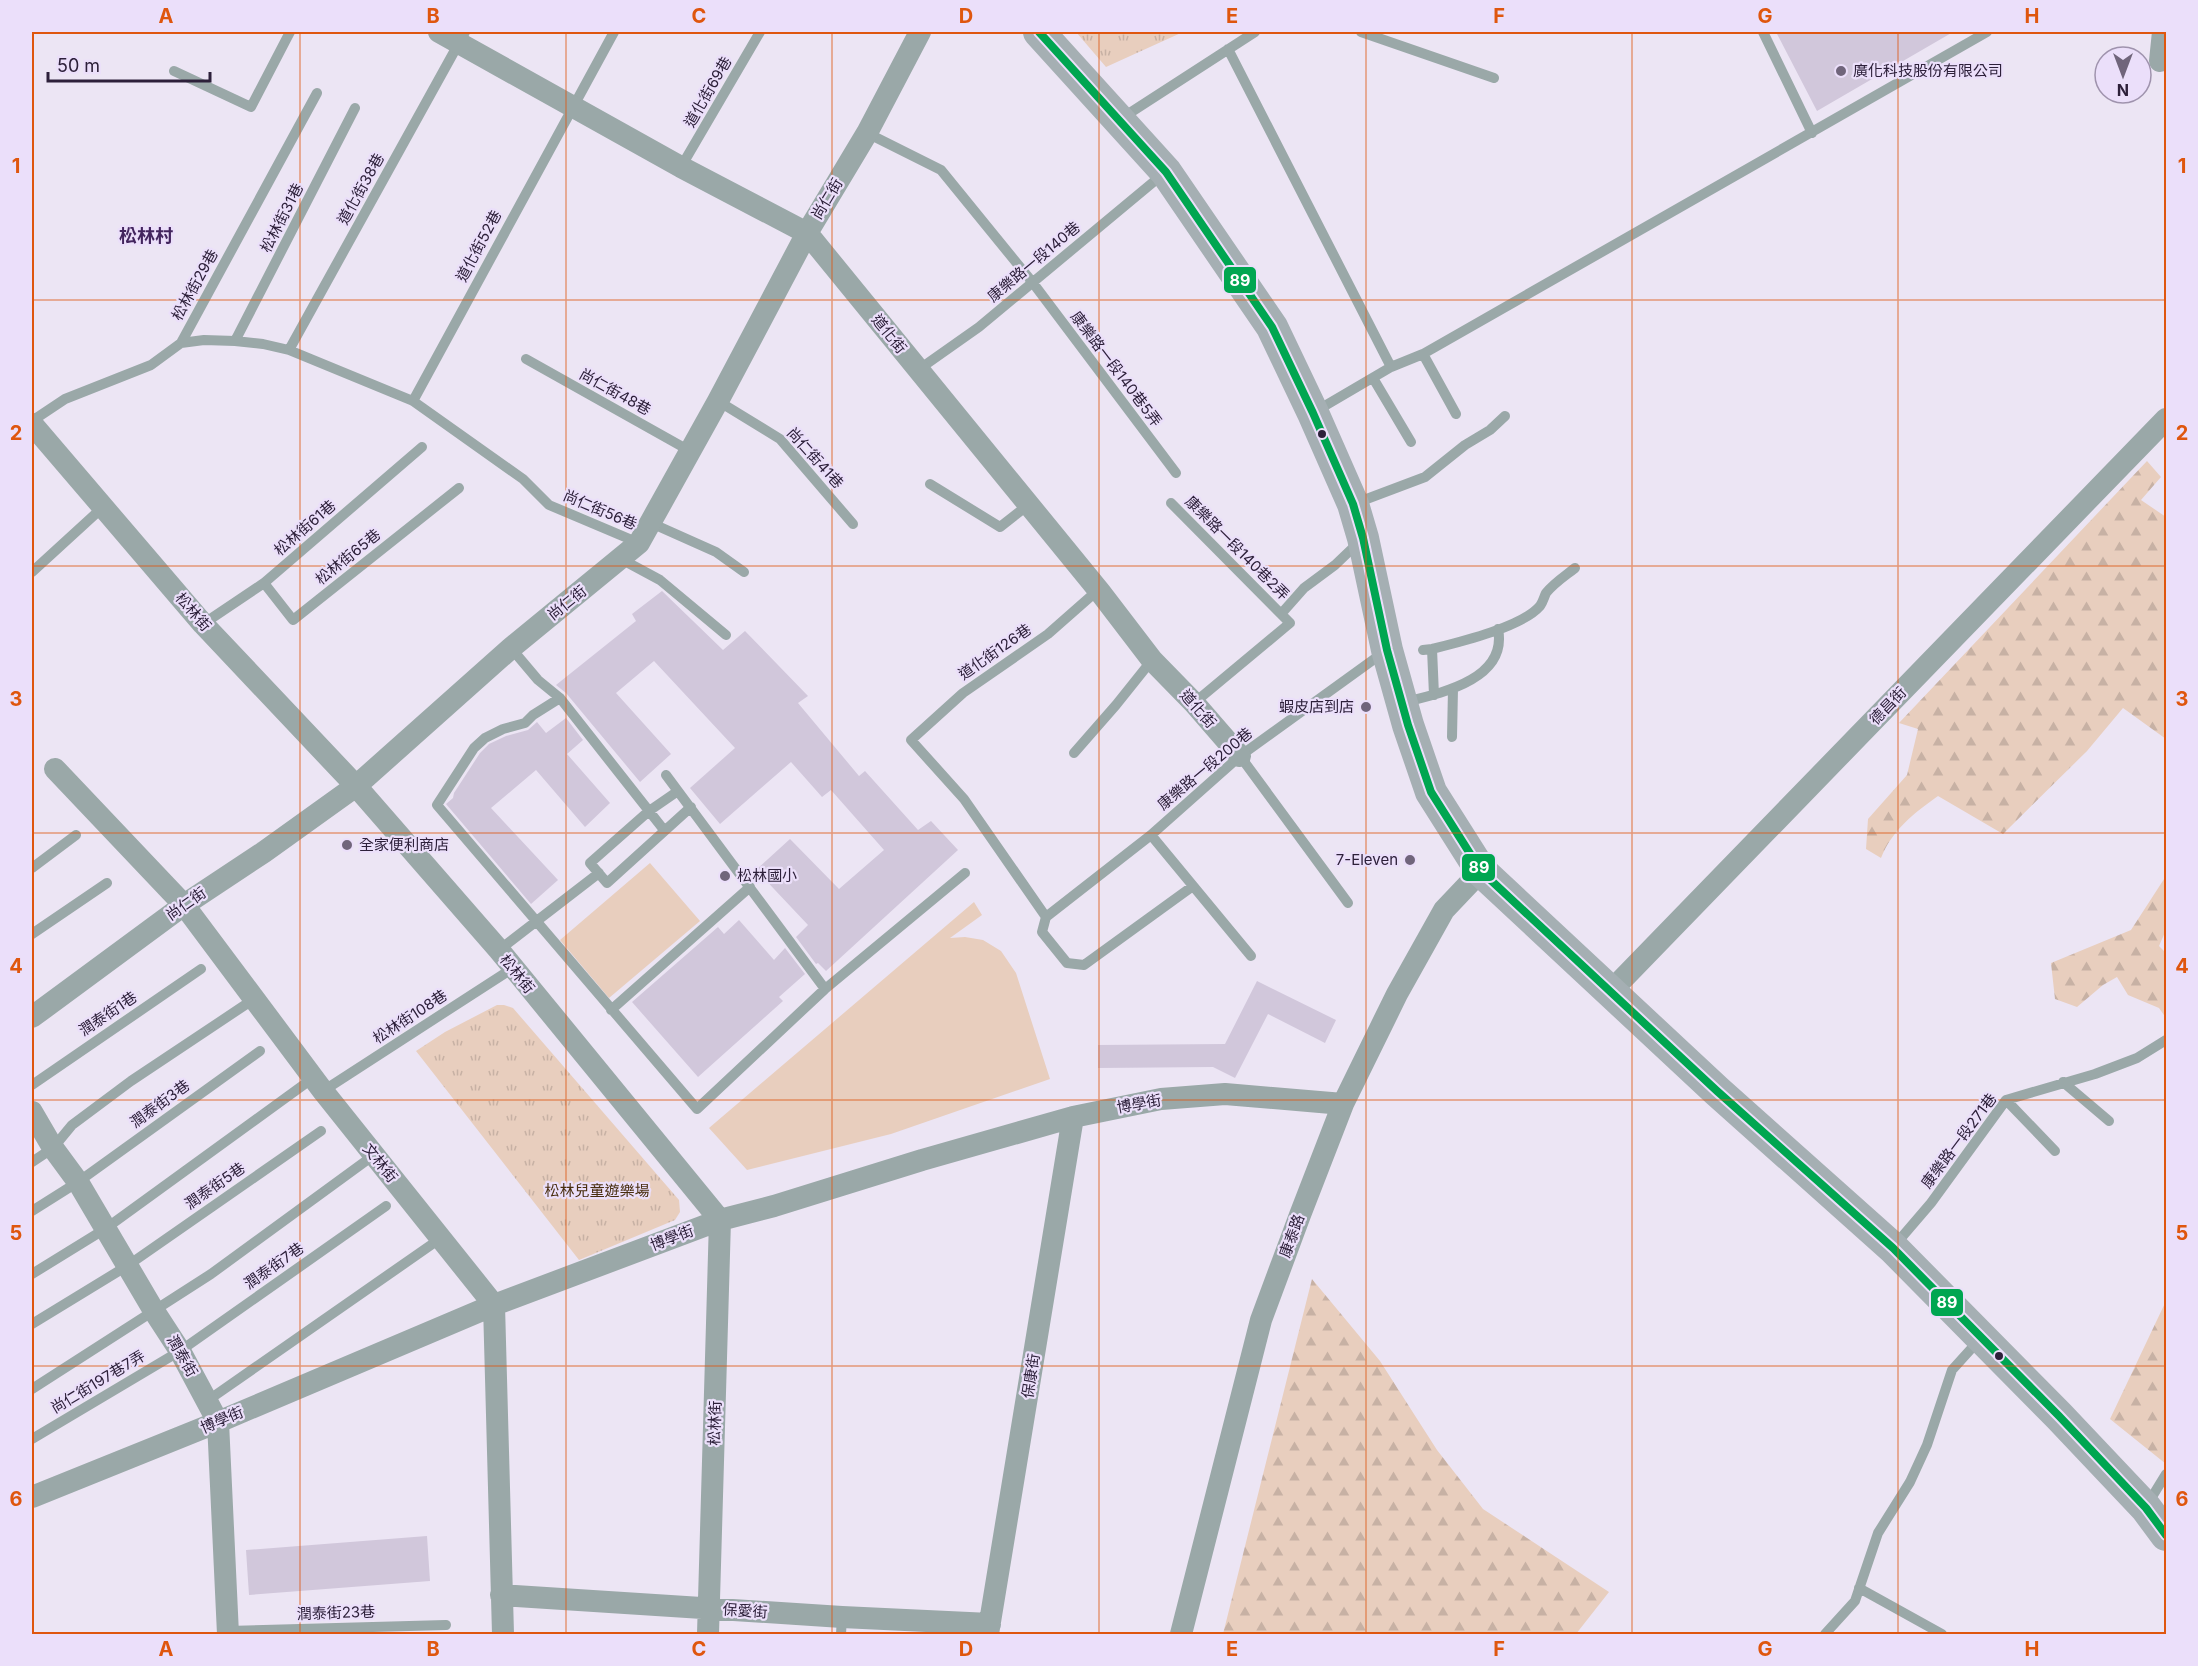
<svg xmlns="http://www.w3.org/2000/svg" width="2198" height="1666" viewBox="0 0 2198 1666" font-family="Inter,'Noto Sans TC',sans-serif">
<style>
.green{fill:#e8cebe}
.forest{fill:url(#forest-firs)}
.park{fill:url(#park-tufts)}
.building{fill:#d1c7db}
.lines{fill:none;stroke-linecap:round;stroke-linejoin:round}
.lane{stroke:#9aa8a8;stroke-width:10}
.street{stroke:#9aa8a8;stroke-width:22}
.secondary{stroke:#a5afb3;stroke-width:32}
.bus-1-casing{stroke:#ebdffa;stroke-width:12}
.bus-1{stroke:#00a651;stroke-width:8}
.grid{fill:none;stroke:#df560e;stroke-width:1.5;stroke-opacity:0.55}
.poi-dot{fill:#70657b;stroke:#ebdffa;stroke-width:2}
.bus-dot{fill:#2d203a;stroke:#ebdffa;stroke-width:2}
.labels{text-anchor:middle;stroke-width:4.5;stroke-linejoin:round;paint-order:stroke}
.poi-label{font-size:15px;fill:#2d203a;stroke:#ebdffa;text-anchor:start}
.street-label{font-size:15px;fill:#2d203a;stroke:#ebdffa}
.park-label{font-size:15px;fill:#482d0e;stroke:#ebdffa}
.quarter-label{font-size:18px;font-weight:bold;fill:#43255e;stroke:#ebdffa}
.line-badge{stroke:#ebdffa;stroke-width:2}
.badge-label{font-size:16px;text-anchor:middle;font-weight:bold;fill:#fff}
.neatline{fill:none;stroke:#df560e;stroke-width:2}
.grid-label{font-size:20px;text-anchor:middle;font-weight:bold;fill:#df560e}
</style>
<defs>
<pattern id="forest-firs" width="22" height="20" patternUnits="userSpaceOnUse" patternTransform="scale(1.5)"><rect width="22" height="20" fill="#e8cebe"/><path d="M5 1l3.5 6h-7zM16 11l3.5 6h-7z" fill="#c7b1a4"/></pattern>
<pattern id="park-tufts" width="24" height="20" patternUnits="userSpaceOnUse" patternTransform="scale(1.5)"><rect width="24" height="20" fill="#e8cebe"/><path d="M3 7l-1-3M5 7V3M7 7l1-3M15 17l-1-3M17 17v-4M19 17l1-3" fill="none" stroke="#c7b1a4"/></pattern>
</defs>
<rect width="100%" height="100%" fill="#ece5f4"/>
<!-- green -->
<path class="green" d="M 650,863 L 700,921 L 609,998 L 560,940 Z
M 974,902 L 982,915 L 950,938 L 965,937 L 983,940 L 1001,951 L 1016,973 L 1050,1079 L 891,1134 L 747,1170 L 709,1128 Z"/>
<!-- forest -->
<path class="forest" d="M 2147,461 L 2161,477 L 2141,500 L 2166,517 L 2166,739 L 2123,708 L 2087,751 L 2003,834 L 1938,796 C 1914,813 1892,830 1881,858 L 1866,849 L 1868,819 L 1907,775 L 1918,729 L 1899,723 Z
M 2166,876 L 2166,930 L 2159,946 L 2166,953 L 2166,1018 L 2159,1008 L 2128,995 L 2117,977 L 2103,985 L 2077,1007 L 2055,999 L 2051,963 L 2131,930 Z
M 1312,1279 L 1380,1361 L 1437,1450 L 1483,1509 L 1609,1592 L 1576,1634 L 1223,1634 Z
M 2166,1301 L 2166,1464 L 2110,1419 Z"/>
<!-- park -->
<path class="park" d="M 1076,32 L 1183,32 L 1106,67 Z
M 497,1005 L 504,1005 L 513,1008 L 679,1200 L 680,1212 L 675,1220 L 579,1260 L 416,1051 L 445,1032 Z"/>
<!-- building -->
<path class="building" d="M 1776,32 L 1953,32 L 1817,111 Z
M 662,591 L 723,650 L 745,631 L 808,696 L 798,703 L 859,776 L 865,771 L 918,830 L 931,821 L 958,850 L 826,971 L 818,963 L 816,964 L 796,937 L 808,925 L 756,870 L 790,839 L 839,889 L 884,850 L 831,790 L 822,797 L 791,762 L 720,824 L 690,788 L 735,748 L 654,661 L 616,693 L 671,754 L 640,782 L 566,693 L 556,685 L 636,621 L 632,614 Z
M 566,718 L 583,740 L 567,754 L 610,803 L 585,827 L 536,770 L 491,808 L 558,880 L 531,904 L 446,804 L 453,798 L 454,793 L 480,753 L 489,744 L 506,736 L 528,730 L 537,722 L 546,733 Z
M 739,920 L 774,960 L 785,948 L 805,974 L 779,997 L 783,1001 L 698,1077 L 632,1002 L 718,927 L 724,934 Z
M 1257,981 L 1336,1020 L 1325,1043 L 1268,1014 L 1235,1078 L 1213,1067 L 1098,1068 L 1098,1045 L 1225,1044 Z
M 427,1536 L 430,1581 L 249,1595 L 246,1550 Z"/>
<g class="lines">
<!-- lane -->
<path class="lane" d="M 1361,32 L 1494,78
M 1763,32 L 1812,133
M 1228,49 L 1391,367
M 174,71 L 251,107 L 290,32
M 1122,118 L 1255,32
M 867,133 L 941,170 L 1033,283 L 1176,473
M 681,167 L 760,32
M 235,341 L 355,108
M 181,343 L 204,340 L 235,341 L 263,344 L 289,350 L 413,401 L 523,479 L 549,505 L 639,543
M 289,350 L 465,32
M 1423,354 L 1456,414
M 526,359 L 690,451
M 918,370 L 979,327 L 1163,174
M 1373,378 L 1411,442
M 413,401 L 614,32
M 718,401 L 780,439 L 853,524
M 1316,411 L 1391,367 L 1423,354 L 1987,32
M 32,421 L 65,399 L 151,365 L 181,343 L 317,93
M 930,484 L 1000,527 L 1028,505
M 1171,503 L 1281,614
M 1356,503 L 1425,477 L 1465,445 L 1490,430 L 1505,416
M 651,523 L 716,552 L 744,572
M 621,559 L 660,580 L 726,635
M 32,572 L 103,507
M 264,583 L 293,620 L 459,488
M 203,624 L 264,583 L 422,447
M 511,648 L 538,680 L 560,698 L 664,830
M 1432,649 L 1434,695
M 1423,650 L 1432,649 C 1460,642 1522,627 1540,606 C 1543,602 1544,597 1546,593 C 1554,583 1565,576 1575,568
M 560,698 L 533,715 L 525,723 L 503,729 L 485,738 L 474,748 L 437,805 L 697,1109 L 825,989 L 965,873
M 1405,702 C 1442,693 1508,679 1498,629
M 1194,703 L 1290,623 L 1281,614 L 1304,588 L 1335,565 L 1358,543
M 1452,737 L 1453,689
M 1074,753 L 1116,705 L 1152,660
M 1240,756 L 1348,903
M 666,775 L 825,989
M 678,791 L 649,811 L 590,863 L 607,883 L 691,807
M 1151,835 L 1251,956
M 32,868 L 76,835
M 1046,917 L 964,799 L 911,740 L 963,693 L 1048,634 L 1098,590
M 1046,917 L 1151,835 L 1240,756 L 1384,652
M 1046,917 L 1042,932 L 1067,963 L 1084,965 L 1193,886
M 32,934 L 107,883
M 499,950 L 599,873
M 611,1010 L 750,887
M 2063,1082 L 2109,1121
M 32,1085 L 201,969
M 323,1091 L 513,968
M 2006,1100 L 2055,1151
M 32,1162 L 53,1148 L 72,1125 L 131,1081 L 254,999
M 32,1211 L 78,1182 L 260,1051
M 1895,1245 L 1931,1203 L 2006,1100 L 2095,1074 L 2137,1058 L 2166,1040
M 32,1274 L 105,1229 L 313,1078
M 32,1324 L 127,1266 L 321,1131
M 32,1389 L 211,1274 L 374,1155
M 207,1401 L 441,1238
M 32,1439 L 180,1351 L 386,1206
M 2147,1505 L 2166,1474
M 1859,1588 L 1942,1634
M 228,1631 L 446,1625
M 841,1634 L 842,1617
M 1825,1634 L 1855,1601 L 1878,1533 L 1910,1482 L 1927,1445 L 1952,1370 L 1980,1339"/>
<!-- street -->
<path class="street" d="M 439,32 L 681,167 L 807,233 L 1100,592 L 1152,660 L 1194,703 L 1240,756
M 2160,61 L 2163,32
M 32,424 L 203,624 L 356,786 L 499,950 L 720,1220 L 708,1634
M 55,769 L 184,905 L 323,1091 L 494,1305 L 503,1634
M 1610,992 L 2166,419
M 32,1017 L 184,905 L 264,852 L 356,786 L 511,648 L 639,543 L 718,401 L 807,233 L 867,133 L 920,32
M 32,1112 L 53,1148 L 78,1182 L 154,1311 L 180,1351 L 218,1422 L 228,1634
M 32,1497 L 218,1422 L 494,1305 L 720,1220 L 774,1206 L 922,1160 L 1073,1117 L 1161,1099 L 1225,1094 L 1343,1104
M 501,1595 L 842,1617 L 990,1624
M 988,1634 L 1073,1117
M 1181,1634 L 1261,1320 L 1300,1215 L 1343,1104 L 1397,994 L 1444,910 L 1481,871"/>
<!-- secondary -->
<path class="secondary" d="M 1039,32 L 1166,172 L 1272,327 L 1313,413 L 1353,504 L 1363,538 L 1387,650 L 1408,725 L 1431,792 L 1481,871 L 1717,1091 L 1893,1248 L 2059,1416 L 2146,1508 L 2166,1535"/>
<defs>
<path id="bus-1" d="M 1039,32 L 1166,172 L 1272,327 L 1313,413 L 1353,504 L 1363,538 L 1387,650 L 1408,725 L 1431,792 L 1481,871 L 1717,1091 L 1893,1248 L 2059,1416 L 2146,1508 L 2166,1535"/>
</defs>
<!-- bus-1 casing -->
<use href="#bus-1" class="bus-1-casing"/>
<!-- bus-1 -->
<use href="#bus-1" class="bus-1"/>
</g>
<!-- grid -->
<path class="grid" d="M 300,32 L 300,1634M 566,32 L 566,1634M 832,32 L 832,1634M 1099,32 L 1099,1634M 1366,32 L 1366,1634M 1632,32 L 1632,1634M 1898,32 L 1898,1634M 32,300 L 2166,300M 32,566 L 2166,566M 32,833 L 2166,833M 32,1100 L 2166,1100M 32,1366 L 2166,1366"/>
<!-- markers -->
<g class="poi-dot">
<circle cx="1841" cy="71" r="6"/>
<circle cx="1366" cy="707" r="6"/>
<circle cx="347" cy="845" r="6"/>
<circle cx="1410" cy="860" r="6"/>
<circle cx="725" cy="876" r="6"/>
</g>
<g class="bus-dot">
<circle cx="1322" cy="434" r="5"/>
<circle cx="1999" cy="1356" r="5"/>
</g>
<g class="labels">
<!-- poi labels -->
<g class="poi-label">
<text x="1853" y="76">廣化科技股份有限公司</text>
<text x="1354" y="712" text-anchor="end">蝦皮店到店</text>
<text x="359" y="850">全家便利商店</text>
<text x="1398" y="865" text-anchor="end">7-Eleven</text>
<text x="737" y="881">松林國小</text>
</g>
<!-- street labels -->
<g class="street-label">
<text transform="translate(708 92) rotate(-60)" y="5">道化街69巷</text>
<text transform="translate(361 189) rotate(-61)" y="5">道化街38巷</text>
<text transform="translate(827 199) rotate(-59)" y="5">尚仁街</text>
<text transform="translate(282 218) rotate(-63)" y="5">松林街31巷</text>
<text transform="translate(479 246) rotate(-62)" y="5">道化街52巷</text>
<text transform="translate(1034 262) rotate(-40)" y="5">康樂路一段140巷</text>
<text transform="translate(195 285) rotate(-61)" y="5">松林街29巷</text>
<text transform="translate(889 334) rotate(51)" y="5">道化街</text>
<text transform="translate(1116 369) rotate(53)" y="5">康樂路一段140巷5弄</text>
<text transform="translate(615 392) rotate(29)" y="5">尚仁街48巷</text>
<text transform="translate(815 458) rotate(48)" y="5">尚仁街41巷</text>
<text transform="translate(600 510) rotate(23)" y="5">尚仁街56巷</text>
<text transform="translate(305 528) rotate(-41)" y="5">松林街61巷</text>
<text transform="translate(1237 548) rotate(45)" y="5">康樂路一段140巷2弄</text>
<text transform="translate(348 557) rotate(-39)" y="5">松林街65巷</text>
<text transform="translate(567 603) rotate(-39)" y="5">尚仁街</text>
<text transform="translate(193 612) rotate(49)" y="5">松林街</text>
<text transform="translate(995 652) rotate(-35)" y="5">道化街126巷</text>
<text transform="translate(1888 706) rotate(-46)" y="5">德昌街</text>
<text transform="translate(1198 709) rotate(48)" y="5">道化街</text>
<text transform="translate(1205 769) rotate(-40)" y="5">康樂路一段200巷</text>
<text transform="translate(186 904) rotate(-35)" y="5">尚仁街</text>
<text transform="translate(517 974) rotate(51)" y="5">松林街</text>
<text transform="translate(108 1014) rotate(-34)" y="5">潤泰街1巷</text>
<text transform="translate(410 1017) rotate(-33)" y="5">松林街108巷</text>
<text transform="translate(160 1104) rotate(-36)" y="5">潤泰街3巷</text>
<text transform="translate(1139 1104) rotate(-10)" y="5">博學街</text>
<text transform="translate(1959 1141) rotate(-53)" y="5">康樂路一段271巷</text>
<text transform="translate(380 1163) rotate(51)" y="5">文林街</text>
<text transform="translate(215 1186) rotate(-35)" y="5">潤泰街5巷</text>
<text transform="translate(1292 1236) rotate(-70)" y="5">康泰路</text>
<text transform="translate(672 1238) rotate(-21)" y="5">博學街</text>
<text transform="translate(274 1266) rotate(-35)" y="5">潤泰街7巷</text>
<text transform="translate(182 1356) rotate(60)" y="5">潤泰街</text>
<text transform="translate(1031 1376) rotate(-81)" y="5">保康街</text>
<text transform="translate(98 1382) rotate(-31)" y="5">尚仁街197巷7弄</text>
<text transform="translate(222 1420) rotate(-23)" y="5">博學街</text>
<text transform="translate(715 1423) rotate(-88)" y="5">松林街</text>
<text transform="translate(745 1611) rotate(4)" y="5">保愛街</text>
<text transform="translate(336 1613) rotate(-2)" y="5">潤泰街23巷</text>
</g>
<!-- park labels -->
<g class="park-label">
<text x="597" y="1196">松林兒童遊樂場</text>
</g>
<!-- quarter labels -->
<g class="quarter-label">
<text x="146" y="242">松林村</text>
</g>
</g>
<g class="line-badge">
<rect x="1223" y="266" width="34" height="28" rx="6" fill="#00a651"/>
<rect x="1461" y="853" width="35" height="29" rx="6" fill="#00a651"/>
<rect x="1930" y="1288" width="34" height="29" rx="6" fill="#00a651"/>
</g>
<g class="badge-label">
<text x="1240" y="286">89</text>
<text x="1479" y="873">89</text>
<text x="1947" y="1308">89</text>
</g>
<!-- border -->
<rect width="2198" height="1666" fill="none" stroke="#ebdffa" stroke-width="66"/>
<!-- north arrow -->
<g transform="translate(2123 75) rotate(180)"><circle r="28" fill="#ebdffa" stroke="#9f93ad" stroke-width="1.5"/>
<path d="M0-4.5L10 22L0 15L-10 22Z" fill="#70657b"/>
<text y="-9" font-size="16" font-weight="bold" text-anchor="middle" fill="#2d203a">N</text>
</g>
<!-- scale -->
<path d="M48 72v9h162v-9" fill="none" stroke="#2d203a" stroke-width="3"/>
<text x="57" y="72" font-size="18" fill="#2d203a" stroke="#ebdffa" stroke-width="4.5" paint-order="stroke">50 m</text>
<rect x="33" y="33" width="2132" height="1600" class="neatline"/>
<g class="grid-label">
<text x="166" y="23">A</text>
<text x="433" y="23">B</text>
<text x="699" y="23">C</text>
<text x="966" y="23">D</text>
<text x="1232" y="23">E</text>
<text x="1499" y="23">F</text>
<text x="1765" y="23">G</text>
<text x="2032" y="23">H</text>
<text x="16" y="173">1</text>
<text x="2182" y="173">1</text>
<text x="16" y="440">2</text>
<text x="2182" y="440">2</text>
<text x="16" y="706">3</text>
<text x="2182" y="706">3</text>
<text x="16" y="973">4</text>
<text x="2182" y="973">4</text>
<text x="16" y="1240">5</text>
<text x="2182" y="1240">5</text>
<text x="16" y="1506">6</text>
<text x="2182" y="1506">6</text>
<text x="166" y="1656">A</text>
<text x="433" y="1656">B</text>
<text x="699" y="1656">C</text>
<text x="966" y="1656">D</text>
<text x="1232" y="1656">E</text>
<text x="1499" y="1656">F</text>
<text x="1765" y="1656">G</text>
<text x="2032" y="1656">H</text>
</g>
</svg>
